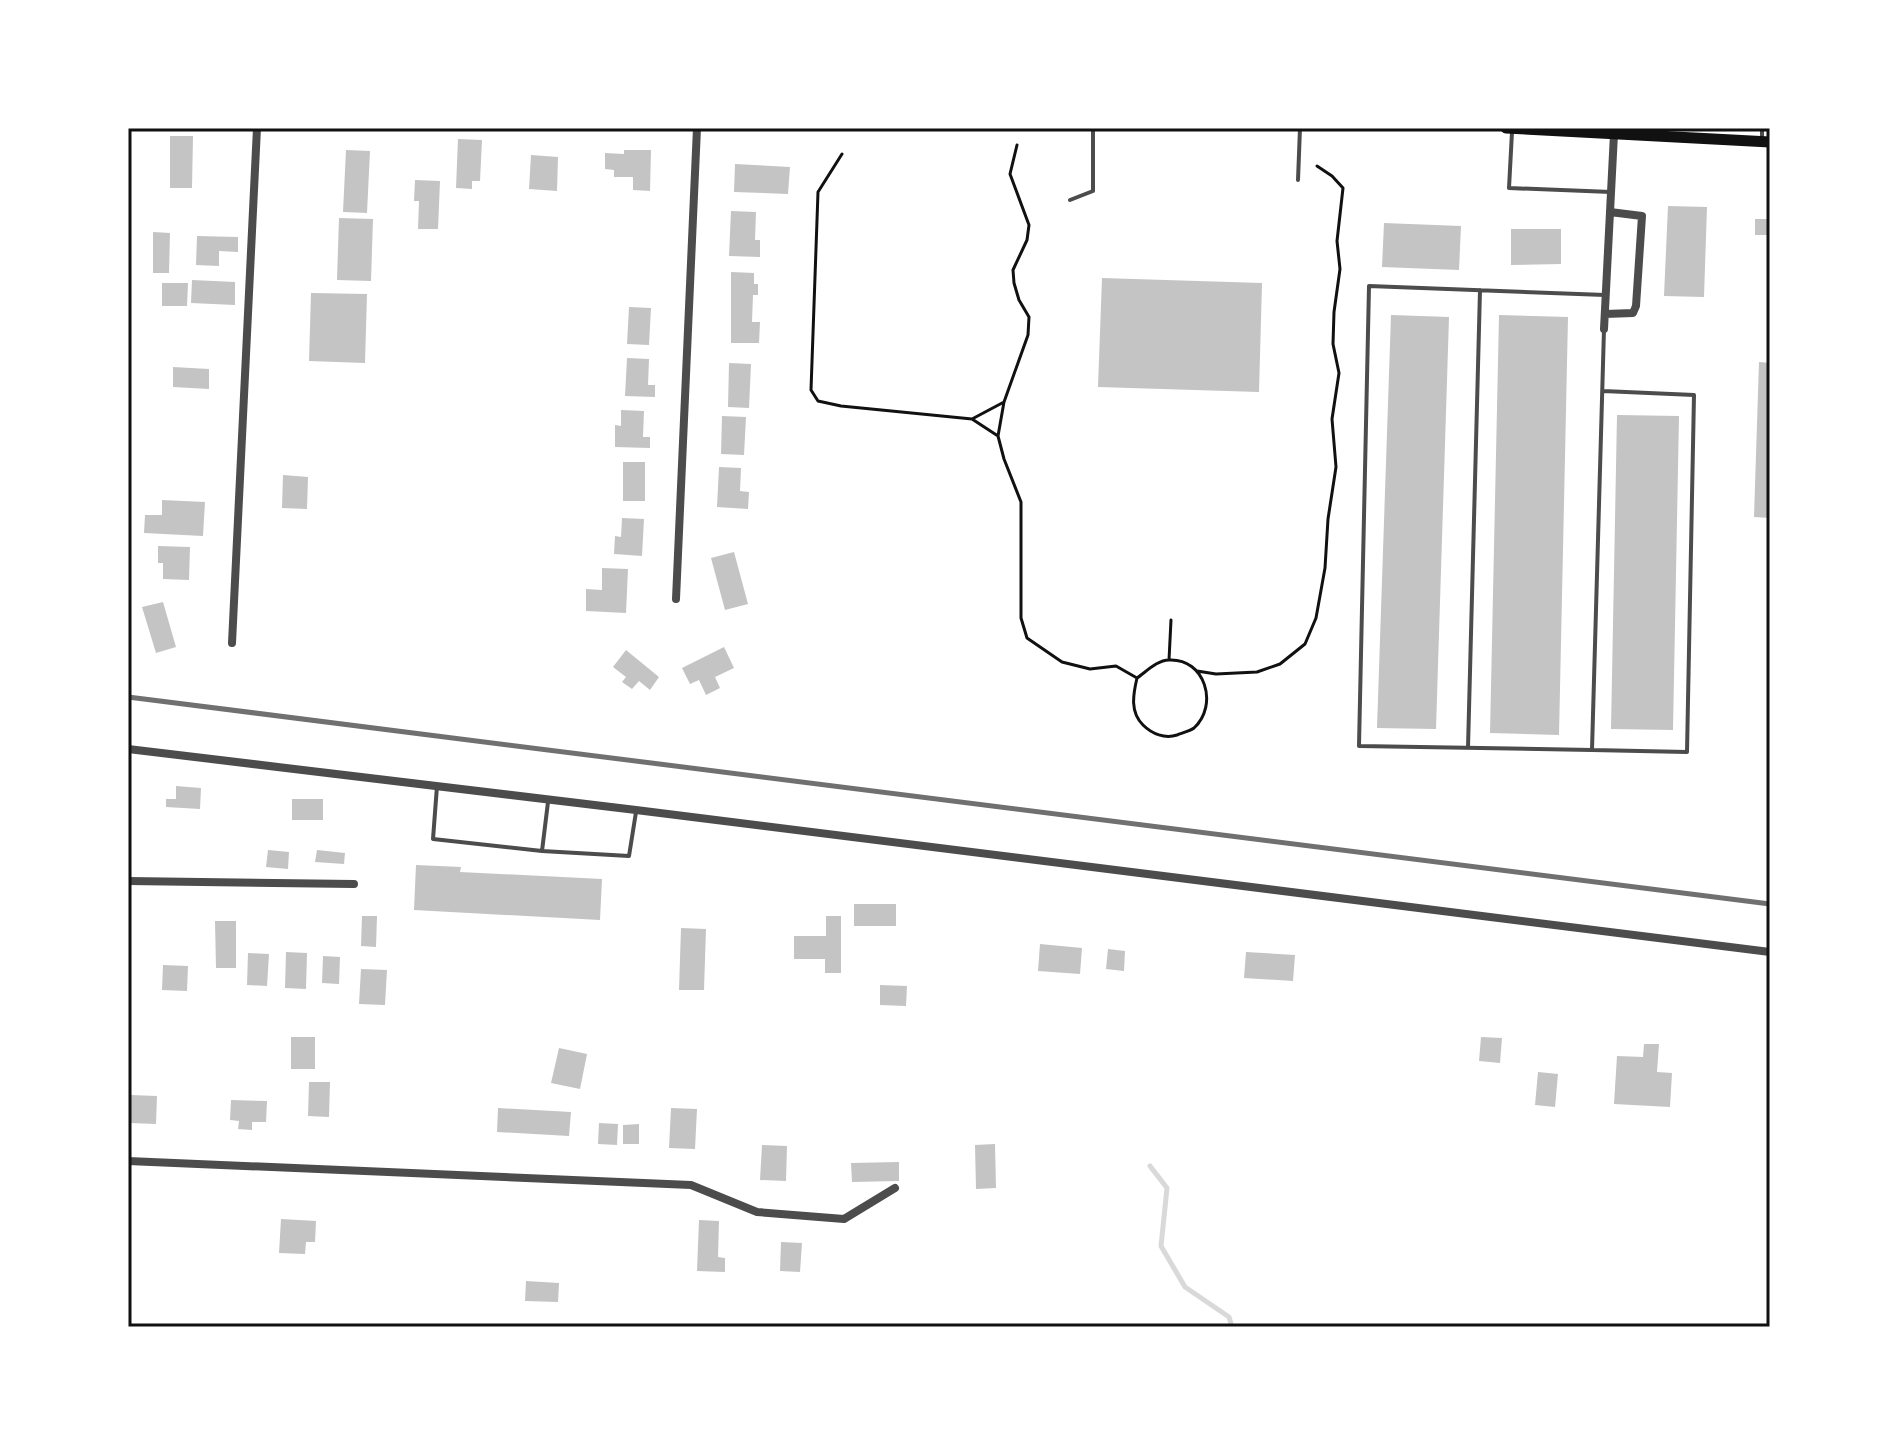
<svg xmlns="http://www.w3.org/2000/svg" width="1898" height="1455" viewBox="0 0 1898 1455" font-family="'Sofia Sans Condensed',sans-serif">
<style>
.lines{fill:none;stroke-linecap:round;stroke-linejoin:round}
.stream{stroke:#d9d9d9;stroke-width:5}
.building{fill:#c4c4c4}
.path{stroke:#111;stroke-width:3}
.service{stroke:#4c4c4c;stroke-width:4}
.minor{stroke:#4c4c4c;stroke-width:8}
.secondary{stroke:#111;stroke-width:11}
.rail{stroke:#707070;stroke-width:5}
.neatline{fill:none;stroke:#111;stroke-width:3}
</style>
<rect width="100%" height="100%" fill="#fff"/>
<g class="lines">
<!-- stream -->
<path class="stream" d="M 1150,1166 L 1167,1188 L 1161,1246 L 1185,1287 L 1229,1317 L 1232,1327"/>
</g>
<!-- building -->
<path class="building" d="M 170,136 L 193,136 L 192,188 L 170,188 Z
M 458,139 L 482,140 L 480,181 L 472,181 L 472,189 L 456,188 Z
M 346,150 L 370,151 L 367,213 L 343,212 Z
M 624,150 L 651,150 L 650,191 L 633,190 L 633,177 L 614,177 L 614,170 L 605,169 L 605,153 L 624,154 Z
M 531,155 L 558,157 L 557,191 L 529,189 Z
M 735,164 L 790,167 L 788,194 L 734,192 Z
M 415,180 L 440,181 L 438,229 L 418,229 L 419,201 L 414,201 Z
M 1668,206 L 1707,207 L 1704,297 L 1664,296 Z
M 731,211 L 756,212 L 755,240 L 760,240 L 760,257 L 729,256 Z
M 339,218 L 373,219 L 371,281 L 337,280 Z
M 1755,219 L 1770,219 L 1770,235 L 1755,235 Z
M 1384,223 L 1461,226 L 1459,270 L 1382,267 Z
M 1511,229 L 1561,229 L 1561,264 L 1511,265 Z
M 153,232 L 170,233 L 169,273 L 153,273 Z
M 197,236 L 238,237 L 238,252 L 219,251 L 219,266 L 196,265 Z
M 731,272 L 754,273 L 754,284 L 758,284 L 758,295 L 753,295 L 752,322 L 760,322 L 759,343 L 731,343 Z
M 1102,278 L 1262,283 L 1259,392 L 1098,387 Z
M 192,280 L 235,282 L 235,305 L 191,303 Z
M 162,283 L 188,283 L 187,306 L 162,306 Z
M 311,293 L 367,294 L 365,363 L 309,361 Z
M 629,307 L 651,308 L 649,345 L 627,344 Z
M 1391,315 L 1449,317 L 1436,729 L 1377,728 Z
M 1499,315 L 1568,317 L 1559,735 L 1490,733 Z
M 627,358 L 649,359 L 648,385 L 655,385 L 655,397 L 625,396 Z
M 1759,362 L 1770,363 L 1770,518 L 1754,517 Z
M 729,363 L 751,364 L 749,408 L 728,407 Z
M 173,367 L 209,369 L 209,389 L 173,387 Z
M 621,410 L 644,411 L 643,437 L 650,437 L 650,448 L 615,447 L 615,425 L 621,426 Z
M 1617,415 L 1679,416 L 1673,730 L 1611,729 Z
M 722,416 L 746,417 L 744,455 L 721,454 Z
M 623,462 L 645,462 L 645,501 L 623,501 Z
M 719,467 L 741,468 L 740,491 L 749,492 L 748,509 L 717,507 Z
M 283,475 L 308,477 L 307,509 L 282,508 Z
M 162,500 L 205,502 L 203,536 L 144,533 L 145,515 L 162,515 Z
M 622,518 L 644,519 L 642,556 L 614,554 L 615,536 L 621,537 Z
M 158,546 L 190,547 L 189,580 L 163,579 L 163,563 L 158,563 Z
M 734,552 L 748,604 L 725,610 L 711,558 Z
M 602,568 L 628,569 L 626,613 L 586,611 L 586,589 L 602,590 Z
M 163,602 L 176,647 L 156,653 L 142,607 Z
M 724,647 L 734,668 L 715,677 L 720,688 L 706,695 L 699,680 L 690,684 L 682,668 Z
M 626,650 L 659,677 L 650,690 L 639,681 L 632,689 L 622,682 L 626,677 L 613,667 Z
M 176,786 L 201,788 L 200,809 L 166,807 L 166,799 L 176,799 Z
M 292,799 L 323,799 L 323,820 L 292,820 Z
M 268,850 L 289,852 L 288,869 L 266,867 Z
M 317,850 L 345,853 L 344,864 L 315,862 Z
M 416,865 L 461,867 L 460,872 L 602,879 L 600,920 L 414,910 Z
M 854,904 L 896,904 L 896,926 L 854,926 Z
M 362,916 L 377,916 L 376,947 L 361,946 Z
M 826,916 L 841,916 L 841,973 L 825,973 L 825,959 L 794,959 L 794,936 L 826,936 Z
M 215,921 L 236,921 L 236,968 L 216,968 Z
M 681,928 L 706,929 L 704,990 L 679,990 Z
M 1040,944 L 1082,948 L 1080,974 L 1038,971 Z
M 1108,949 L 1125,951 L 1124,971 L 1106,969 Z
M 286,952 L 307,953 L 306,989 L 285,988 Z
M 1246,952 L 1295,955 L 1293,981 L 1244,978 Z
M 248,953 L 269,954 L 267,986 L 247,985 Z
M 323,956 L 340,957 L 339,984 L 322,983 Z
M 163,965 L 188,966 L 187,991 L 162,990 Z
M 361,969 L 387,970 L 385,1005 L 359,1004 Z
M 880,985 L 907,986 L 906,1006 L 880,1005 Z
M 291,1037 L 315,1037 L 315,1069 L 291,1069 Z
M 1481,1037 L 1502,1038 L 1500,1063 L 1479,1061 Z
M 1644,1044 L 1659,1044 L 1657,1072 L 1672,1073 L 1670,1107 L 1614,1104 L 1617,1056 L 1643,1057 Z
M 559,1048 L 587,1054 L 580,1089 L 551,1083 Z
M 1538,1072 L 1558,1074 L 1555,1107 L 1535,1105 Z
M 309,1082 L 330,1082 L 329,1117 L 308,1116 Z
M 131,1095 L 157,1096 L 156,1124 L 130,1123 Z
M 231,1100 L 267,1101 L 266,1122 L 252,1122 L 252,1130 L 238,1129 L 239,1121 L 230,1120 Z
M 498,1108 L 571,1112 L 569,1136 L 497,1132 Z
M 671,1108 L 697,1109 L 695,1149 L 669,1148 Z
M 599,1123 L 618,1124 L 617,1145 L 598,1144 Z
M 639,1124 L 639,1144 L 623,1144 L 623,1125 Z
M 995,1144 L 996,1188 L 976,1189 L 975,1145 Z
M 762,1145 L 787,1146 L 786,1181 L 760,1180 Z
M 899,1162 L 899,1181 L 852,1182 L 851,1163 Z
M 281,1219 L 316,1221 L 315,1242 L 306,1242 L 305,1254 L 279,1253 Z
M 699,1220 L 719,1221 L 718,1257 L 725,1258 L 725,1272 L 697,1271 Z
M 781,1242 L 802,1243 L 800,1272 L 780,1271 Z
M 526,1281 L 559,1283 L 558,1302 L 525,1301 Z"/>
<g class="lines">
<!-- path -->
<path class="path" d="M 842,154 L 818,192 L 811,390 L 818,401 L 841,406 L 972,419 L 998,436 L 1004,459 L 1021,502 L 1021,618 L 1027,638 L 1062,662 L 1090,669 L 1116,666 L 1137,678 C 1133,695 1130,712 1143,725 C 1152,734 1165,739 1177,735 C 1182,733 1190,731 1194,728 C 1219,705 1205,658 1169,660 C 1157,660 1146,672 1137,678
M 972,419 L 1004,402
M 998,436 L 1004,402 L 1028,335 L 1029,317 L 1019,300 L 1014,283 L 1013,270 L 1027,240 L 1029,225 L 1010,174 L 1017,145
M 1169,660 L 1171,620
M 1197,671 L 1216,674 L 1257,672 L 1280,664 L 1305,644 L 1316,618 L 1325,568 L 1328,519 L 1336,467 L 1332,419 L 1339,373 L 1333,344 L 1334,312 L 1340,269 L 1337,241 L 1343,188 L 1332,176 L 1317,166"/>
<!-- service -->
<path class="service" d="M 1512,132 L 1509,188 L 1611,192
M 1762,141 L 1762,128
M 1298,180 L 1300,128
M 1070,200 L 1093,191 L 1093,128
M 1603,391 L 1694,395 L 1687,752 L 1592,750 L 1604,329
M 1468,748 L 1480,290
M 1592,750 L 1359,746 L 1369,286 L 1605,295
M 437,786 L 433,839 L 542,851 L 629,856 L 636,812
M 542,851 L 548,802"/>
<!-- minor -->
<path class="minor" d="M 1605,314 L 1633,313 L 1636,306 L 1642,216 L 1610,212
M 1604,329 L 1614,134
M 676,599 L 697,128
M 232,643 L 257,128
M 128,749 L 636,810 L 1770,952
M 128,881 L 354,884
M 128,1161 L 691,1185 L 757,1212 L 844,1219 L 895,1188"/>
<!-- secondary -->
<path class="secondary" d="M 1506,128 L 1770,142"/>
<!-- rail -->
<path class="rail" d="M 128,697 L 1770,904"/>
</g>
<!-- border -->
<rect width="1898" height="1455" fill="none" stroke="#ffffff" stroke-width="260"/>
<rect x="130" y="130" width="1638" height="1195" class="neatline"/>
</svg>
